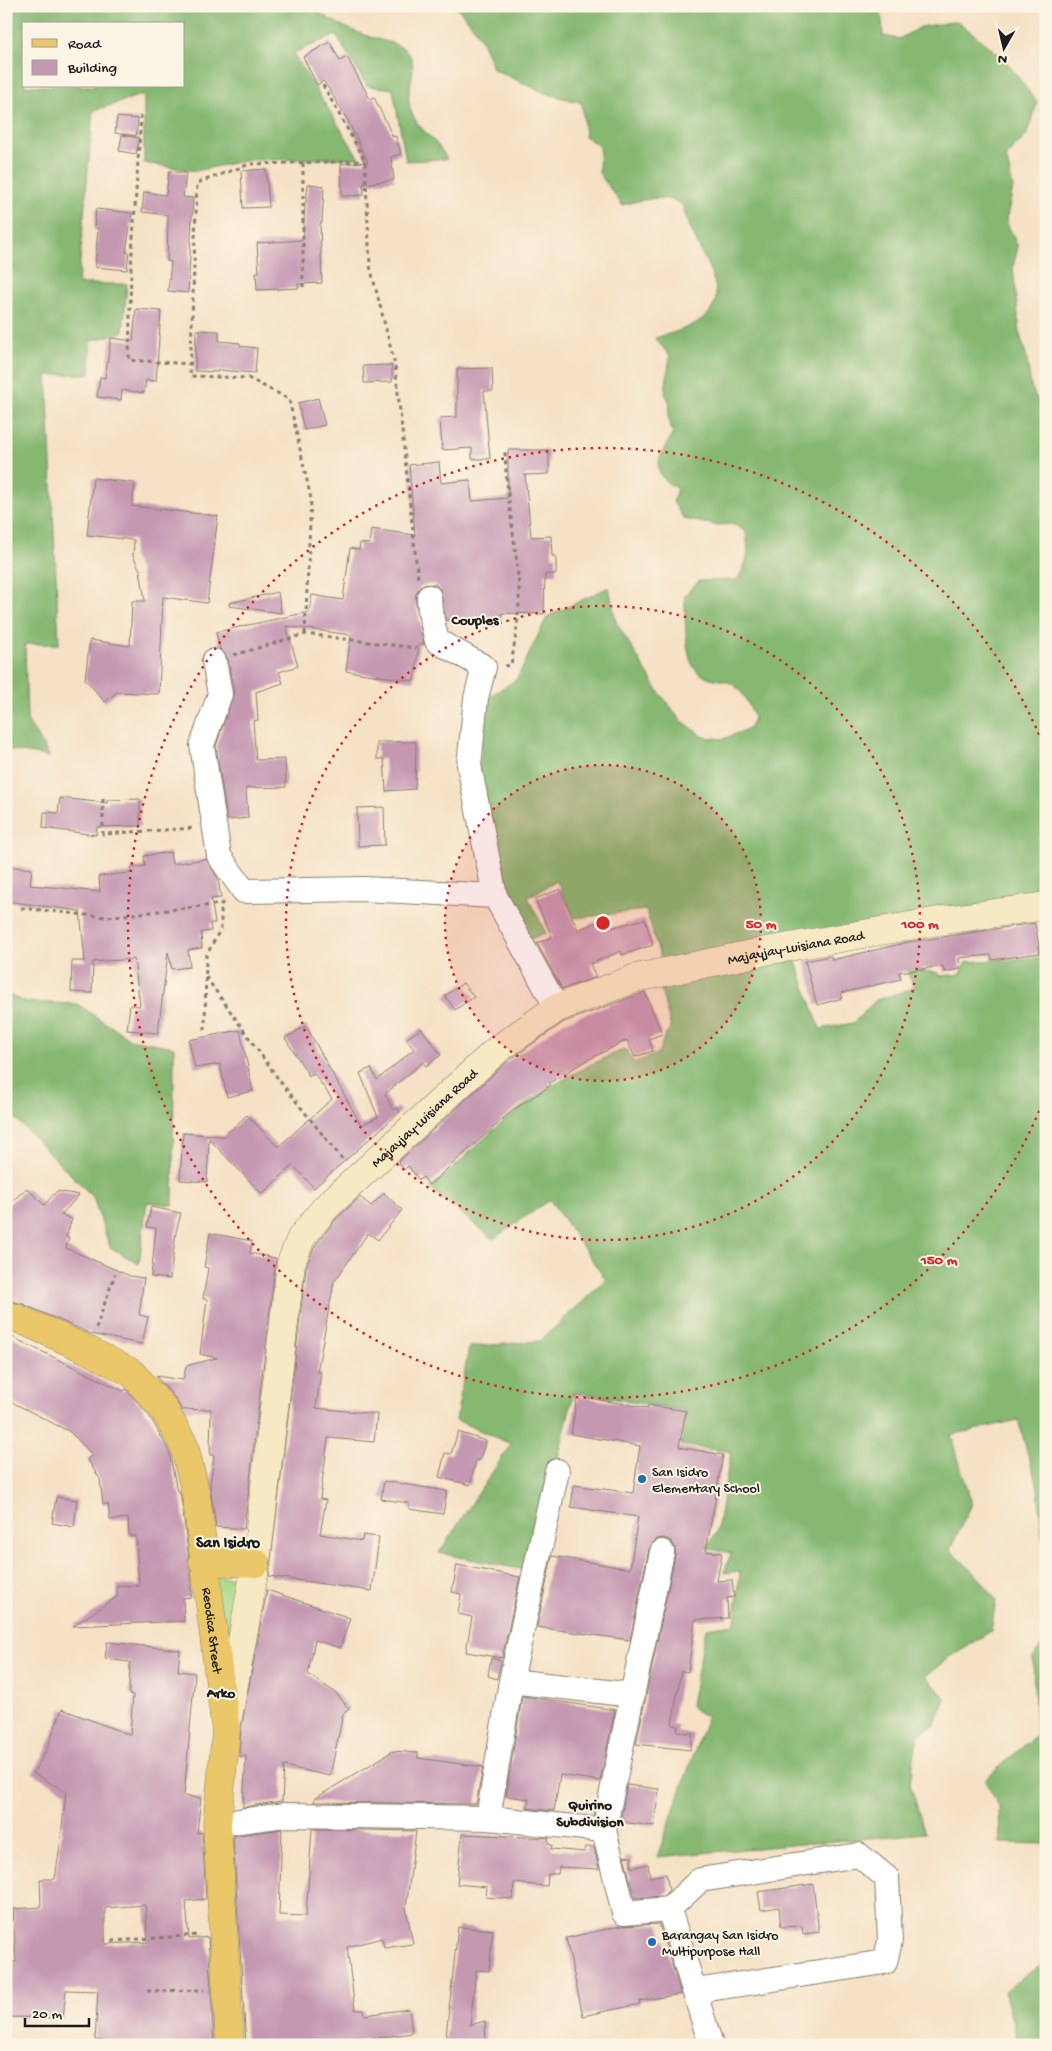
<svg xmlns="http://www.w3.org/2000/svg" width="1052" height="2051" viewBox="0 0 1052 2051" font-family="'Gochi Hand',sans-serif">
<style>
.green{fill:#a8d785;stroke:#627a50}
.forest{fill:#86b872;stroke:#516a47;fill-rule:evenodd}
.building{fill:#c598b2;fill-rule:evenodd}
.lines{fill:none;stroke-linecap:round;stroke-linejoin:round}
.street-casing{stroke:#887e70;stroke-width:26}
.secondary-casing{stroke:#887e70;stroke-width:29}
.primary-casing{stroke:#887e70;stroke-width:29}
.path{stroke:#887e70;stroke-width:3;stroke-dasharray:4 4;stroke-linecap:butt}
.street{stroke:#fff;stroke-width:24}
.secondary{stroke:#f7e9c3;stroke-width:28}
.primary{stroke:#eac769;stroke-width:28}
.ring{fill:none;stroke:#d62828;stroke-width:2.5;stroke-dasharray:2.5 5}
.poi-dot{fill:#1f6fb2;stroke:#fcf5e5;stroke-width:2}
.labels{text-anchor:middle;stroke-width:4;stroke-linejoin:round;paint-order:stroke}
.street-label{font-size:14px;fill:#1c1c1c;stroke:#fcf5e5}
.poi-label{font-size:14px;fill:#1c1c1c;stroke:#fcf5e5;text-anchor:start}
.neighbourhood-label{font-size:15px;font-weight:bold;fill:#1c1c1c;stroke:#fcf5e5}
.quarter-label{font-size:16px;font-weight:bold;fill:#1c1c1c;stroke:#fcf5e5}
.centre{fill:#d62828;stroke:#fcf5e5;stroke-width:2.5}
.ring-label{font-size:15px;text-anchor:middle;font-weight:bold;fill:#d62828;stroke:#fcf5e5;stroke-width:4;stroke-linejoin:round;paint-order:stroke}
</style>
<rect width="100%" height="100%" fill="#fcf5e5"/>
<filter id="ink" filterUnits="userSpaceOnUse"><feTurbulence type="fractalNoise" baseFrequency=".02" numOctaves="2"/><feDisplacementMap in="SourceGraphic" scale="10" xChannelSelector="R" yChannelSelector="G"/><feConvolveMatrix kernelMatrix="1 2 1 2 8 2 1 2 1" color-interpolation-filters="sRGB"/></filter>
<filter id="wash" filterUnits="userSpaceOnUse"><feTurbulence type="fractalNoise" baseFrequency=".0096" numOctaves="4" result="noise"/><feDisplacementMap in="SourceGraphic" scale="20" xChannelSelector="R" yChannelSelector="G"/><feGaussianBlur stdDeviation="1.12" result="paint"/><feColorMatrix in="noise" values="0 0 0 0 0 0 0 0 0 0 0 0 0 0 0 0 0 1.4 0 .05"/><feComposite in="paint" operator="in"/></filter>
<g filter="url(#wash)">
<rect width="100%" height="100%" fill="#f5e1c5"/>
<!-- green -->
<path class="green" d="M 212,1577 L 238,1578 L 224,1680 Z"/>
<!-- forest -->
<path class="forest" d="M 6,6 L 310,6 C 327,19 347,29 367,36 C 379,40 394,42 404,49 C 422,61 406,87 409,103 C 412,127 437,138 447,159 L 406,161 L 393,89 L 367,86 L 336,35 L 293,53 L 359,158 L 247,160 L 195,171 L 144,163 L 144,94 L 93,111 L 78,284 L 127,284 L 123,332 L 90,341 L 90,374 L 47,375 L 59,644 L 25,644 L 27,720 L 50,757 L 6,749 ZM 24,24 L 184,24 L 184,86 L 24,86 Z
M 455,6 L 881,6 L 883,36 L 899,39 L 921,27 L 957,21 L 1004,58 L 1037,103 L 1026,136 L 1006,156 L 1013,188 L 1006,221 L 1018,247 L 1013,267 L 1020,335 L 1026,354 L 1031,387 L 1046,416 L 1046,896 L 661,960 L 646,910 L 575,918 L 557,881 L 528,897 L 546,933 L 527,940 L 505,875 L 479,769 L 487,698 L 517,679 L 547,617 L 609,587 L 616,622 L 658,691 L 681,720 L 704,737 L 723,739 L 750,728 L 754,718 C 750,706 741,686 728,682 C 714,678 700,679 692,664 C 685,649 685,612 685,595 L 699,581 L 737,580 C 749,561 749,554 746,532 L 736,524 L 715,525 L 684,519 L 673,502 L 677,489 C 646,470 660,459 673,433 L 668,417 L 670,403 L 665,393 L 670,356 L 655,338 C 761,311 701,273 682,204 C 661,193 644,200 622,205 L 599,173 L 600,147 L 585,136 L 582,103 L 545,93 L 493,69 C 483,40 477,28 455,6 Z
M 793,953 L 820,1029 L 853,1023 L 876,1000 L 914,988 L 907,970 L 918,966 L 921,971 L 935,972 L 941,976 L 961,974 L 966,962 L 1046,957 L 1046,1549 L 1043,1541 L 1038,1488 L 1018,1420 L 951,1435 L 972,1504 L 950,1549 L 981,1580 L 996,1600 L 991,1631 L 949,1657 L 926,1676 L 945,1698 L 934,1726 L 918,1734 L 910,1784 L 925,1833 L 657,1857 L 707,1717 L 695,1710 L 691,1705 L 706,1628 L 735,1624 L 740,1571 L 724,1573 L 731,1553 L 706,1548 L 717,1531 L 731,1452 L 681,1445 L 687,1411 L 574,1392 L 530,1571 L 439,1553 L 511,1444 L 456,1420 L 469,1347 L 540,1341 L 606,1280 L 550,1200 L 493,1239 L 430,1188 C 458,1166 482,1138 510,1116 C 545,1088 585,1065 626,1049 L 634,1063 L 659,1053 L 664,1037 L 671,1028 L 658,978 Z
M 6,993 L 24,1002 L 77,1004 L 130,1039 L 174,1047 L 173,1205 L 147,1202 L 139,1264 L 110,1247 L 93,1197 L 6,1109 Z
M 1046,1639 L 1046,1844 L 1000,1843 L 999,1807 L 985,1780 L 1036,1735 L 1033,1658 Z
M 1046,1961 L 1046,2045 L 1019,2045 L 1004,1991 Z"/>
<g id="blocks">
<!-- building -->
<path class="building" d="M 330,42 L 340,61 L 347,57 L 370,99 L 374,97 L 393,137 L 396,136 L 401,154 L 391,157 L 394,180 L 363,184 L 364,195 L 342,196 L 341,164 L 368,162 L 348,121 L 324,81 L 317,85 L 303,57 Z
M 117,117 L 138,119 L 136,136 L 115,133 Z
M 122,135 L 139,138 L 136,154 L 119,151 Z
M 266,169 L 269,207 L 243,208 L 241,171 Z
M 169,171 L 186,173 L 183,197 L 193,198 L 188,293 L 168,291 L 171,262 L 167,261 L 168,215 L 142,212 L 144,192 L 166,195 Z
M 308,184 L 324,186 L 322,223 L 320,223 L 322,283 L 298,284 L 299,288 L 257,290 L 256,272 L 259,272 L 257,243 L 303,240 L 305,202 L 306,202 Z
M 96,209 L 132,213 L 126,252 L 129,252 L 127,270 L 95,267 L 98,228 L 94,228 Z
M 136,309 L 161,311 L 156,381 L 146,380 L 144,393 L 122,390 L 121,400 L 97,397 L 100,377 L 105,378 L 111,338 L 133,341 Z
M 196,330 L 219,331 L 219,341 L 240,343 L 240,346 L 257,348 L 255,373 L 218,370 L 218,372 L 195,371 Z
M 392,365 L 392,382 L 364,383 L 363,366 Z
M 492,368 L 493,391 L 484,391 L 490,459 L 472,459 L 472,448 L 442,450 L 440,418 L 457,417 L 457,369 Z
M 318,398 L 325,425 L 304,430 L 298,403 Z
M 508,450 L 549,450 L 549,474 L 525,475 L 531,537 L 551,536 L 552,556 L 556,556 L 556,574 L 545,574 L 544,614 L 502,613 L 501,624 L 446,620 L 440,589 L 435,584 L 422,585 L 417,591 L 415,598 L 424,644 L 419,644 L 414,681 L 346,671 L 351,635 L 286,626 L 298,666 L 279,672 L 283,683 L 256,692 L 258,720 L 253,721 L 256,760 L 285,759 L 286,787 L 246,788 L 248,818 L 227,820 L 216,746 L 234,692 L 228,659 L 220,649 L 216,632 L 309,612 L 312,595 L 343,600 L 350,548 L 359,550 L 360,543 L 369,544 L 371,529 L 415,535 L 409,465 L 439,462 L 441,483 L 470,480 L 472,501 L 508,498 Z
M 93,478 L 135,483 L 132,506 L 218,516 L 207,603 L 163,597 L 159,694 L 117,692 L 105,702 L 85,679 L 90,640 L 130,646 L 132,601 L 145,601 L 140,570 L 133,556 L 134,540 L 87,535 Z
M 278,592 L 281,613 L 229,606 L 229,603 Z
M 377,742 L 416,742 L 415,789 L 386,791 L 384,759 L 377,759 Z
M 60,798 L 107,803 L 107,800 L 140,799 L 140,826 L 97,827 L 96,835 L 43,828 L 44,812 L 58,813 Z
M 384,807 L 385,845 L 358,846 L 357,808 Z
M 170,852 L 172,864 L 206,859 L 218,879 L 221,898 L 211,899 L 215,923 L 210,923 L 211,931 L 201,932 L 202,948 L 188,950 L 190,967 L 172,969 L 168,952 L 158,1033 L 127,1030 L 130,1005 L 140,1006 L 134,959 L 93,962 L 92,993 L 71,992 L 72,961 L 85,961 L 80,911 L 6,901 L 6,866 L 32,869 L 30,885 L 100,892 L 99,876 L 131,873 L 131,868 L 145,866 L 144,856 Z
M 560,889 L 578,930 L 596,922 L 598,926 L 608,922 L 610,928 L 645,919 L 653,945 L 622,955 L 621,951 L 590,964 L 596,977 L 562,989 L 537,943 L 552,937 L 535,899 Z
M 1035,923 L 1040,953 L 992,960 L 991,955 L 959,958 L 960,969 L 944,972 L 943,966 L 899,972 L 901,979 L 841,993 L 843,998 L 817,1005 L 805,961 L 831,956 L 832,960 L 909,942 Z
M 463,983 L 474,997 L 455,1010 L 445,996 Z
M 645,992 L 662,1034 L 649,1039 L 653,1051 L 635,1057 L 627,1040 L 582,1063 L 549,1083 L 551,1085 L 513,1110 L 429,1185 L 423,1177 L 419,1180 L 408,1166 L 404,1170 L 398,1162 L 508,1061 L 564,1022 Z
M 306,1026 L 361,1125 L 378,1117 L 360,1073 L 371,1068 L 377,1080 L 414,1049 L 406,1039 L 421,1028 L 441,1055 L 426,1066 L 423,1062 L 385,1094 L 393,1110 L 398,1108 L 400,1112 L 314,1188 L 293,1165 L 262,1194 L 209,1139 L 207,1182 L 180,1180 L 183,1133 L 224,1136 L 247,1115 L 278,1147 L 332,1099 L 314,1073 L 309,1076 L 285,1038 Z
M 240,1030 L 253,1091 L 227,1097 L 220,1064 L 195,1068 L 189,1040 Z
M 27,1188 L 44,1205 L 57,1191 L 79,1195 L 61,1215 L 72,1219 L 66,1237 L 69,1238 L 66,1248 L 130,1276 L 144,1278 L 139,1315 L 148,1317 L 142,1344 L 91,1334 L 23,1304 L 6,1300 L 6,1207 Z
M 384,1193 L 402,1210 L 378,1240 L 368,1233 L 334,1282 L 317,1372 L 321,1372 L 316,1408 L 377,1414 L 374,1442 L 328,1438 L 320,1499 L 326,1500 L 320,1534 L 362,1541 L 363,1535 L 379,1537 L 372,1591 L 269,1576 L 306,1267 L 315,1246 L 336,1219 L 360,1197 L 371,1206 Z
M 151,1207 L 181,1213 L 176,1232 L 170,1279 L 151,1277 L 156,1228 L 147,1227 Z
M 210,1233 L 252,1241 L 250,1253 L 276,1258 L 244,1529 L 216,1527 L 210,1487 L 214,1455 L 210,1455 L 211,1409 L 182,1410 L 175,1398 L 156,1376 L 183,1380 L 186,1366 L 217,1358 L 200,1354 L 207,1299 L 203,1299 L 208,1268 L 204,1267 Z
M 6,1334 L 123,1391 L 126,1389 L 150,1417 L 169,1451 L 177,1491 L 179,1491 L 181,1497 L 191,1576 L 191,1597 L 183,1598 L 184,1621 L 73,1626 L 117,1597 L 117,1585 L 139,1586 L 136,1536 L 129,1536 L 128,1518 L 110,1520 L 108,1504 L 103,1504 L 100,1479 L 87,1459 L 93,1455 L 70,1432 L 6,1399 Z
M 577,1396 L 648,1408 L 648,1405 L 686,1411 L 679,1447 L 723,1455 L 706,1551 L 722,1553 L 717,1581 L 732,1580 L 734,1597 L 727,1598 L 728,1618 L 695,1620 L 688,1672 L 681,1671 L 672,1725 L 678,1726 L 677,1731 L 693,1734 L 690,1750 L 636,1744 L 675,1555 L 675,1547 L 671,1541 L 664,1538 L 657,1539 L 649,1549 L 630,1640 L 537,1627 L 552,1556 L 630,1569 L 638,1517 L 571,1507 L 574,1485 L 633,1493 L 640,1446 L 571,1434 Z
M 458,1432 L 486,1441 L 479,1461 L 476,1460 L 470,1485 L 439,1477 L 445,1453 L 451,1454 Z
M 384,1481 L 447,1491 L 443,1514 L 409,1509 L 409,1503 L 381,1499 Z
M 56,1497 L 77,1500 L 74,1527 L 52,1523 Z
M 457,1565 L 520,1577 L 502,1658 L 466,1652 L 472,1617 L 458,1614 L 461,1594 L 452,1592 Z
M 267,1590 L 350,1618 L 340,1648 L 315,1640 L 308,1674 L 336,1693 L 349,1709 L 343,1714 L 330,1776 L 284,1766 L 282,1801 L 243,1807 L 246,1756 L 239,1756 L 241,1728 Z
M 107,1642 L 180,1650 L 178,1671 L 195,1673 L 184,1796 L 201,1798 L 197,1833 L 202,1832 L 206,1899 L 186,1901 L 189,1939 L 208,1937 L 214,2045 L 148,2045 L 95,2040 L 98,1991 L 66,1990 L 63,2018 L 6,2017 L 6,1961 L 16,1962 L 13,1909 L 41,1907 L 40,1879 L 55,1879 L 60,1846 L 66,1792 L 33,1773 L 47,1749 L 62,1709 L 130,1735 L 133,1695 L 129,1694 L 130,1662 L 105,1659 ZM 145,1905 L 148,1942 L 105,1944 L 105,1908 Z
M 491,1658 L 501,1661 L 497,1679 L 488,1676 Z
M 522,1696 L 615,1710 L 600,1781 L 560,1775 L 554,1811 L 527,1808 L 529,1799 L 506,1796 Z
M 393,1751 L 418,1753 L 418,1758 L 483,1767 L 476,1804 L 314,1802 L 314,1799 Z
M 627,1785 L 659,1789 L 654,1826 L 620,1822 Z
M 282,1829 L 279,1915 L 306,1916 L 312,1829 L 416,1831 L 406,1908 L 413,1944 L 384,1948 L 382,1938 L 347,1947 L 355,2010 L 364,2010 L 365,2015 L 409,2009 L 412,2033 L 357,2041 L 357,2045 L 323,2045 L 323,2041 L 289,2045 L 246,2045 L 233,1836 Z
M 462,1834 L 549,1838 L 548,1844 L 552,1845 L 551,1849 L 585,1852 L 586,1847 L 594,1847 L 599,1869 L 559,1867 L 558,1874 L 548,1874 L 547,1886 L 514,1883 L 513,1899 L 486,1897 L 487,1887 L 457,1884 Z
M 624,1856 L 632,1857 L 631,1868 L 648,1864 L 650,1877 L 666,1874 L 669,1890 L 663,1896 L 635,1898 Z
M 813,1884 L 819,1932 L 803,1934 L 802,1926 L 781,1927 L 779,1907 L 761,1910 L 758,1892 Z
M 659,1924 L 681,1994 L 639,2001 L 640,2004 L 583,2016 L 566,1938 L 621,1926 Z
M 458,1927 L 493,1930 L 489,1971 L 476,1970 L 470,2025 L 485,2021 L 486,2045 L 445,2045 Z"/>
</g>
</g>
<g filter="url(#ink)">
<use href="#blocks" fill-opacity="0" stroke="#887e70" stroke-width="1"/>
<g class="lines">
<defs>
<path id="street" d="M 429,597 L 430,612 L 437,641 L 484,667 L 476,698 L 469,765 L 495,896 L 557,1008
M 214,661 L 220,694 L 202,745 L 219,856 L 244,891 L 364,889 L 495,896
M 662,1552 L 604,1830 L 624,1913 L 669,1909
M 511,1681 L 633,1695
M 488,1818 L 511,1681 L 557,1471
M 217,1824 L 285,1815 L 488,1818 L 604,1830
M 695,1991 L 885,1962 L 890,1941 L 887,1878 L 859,1855 L 700,1880 L 669,1909 L 711,2045"/>
<g id="secondary">
<path id="s1" d="M 227,1723 L 256,1563 L 291,1263 L 301,1238 L 325,1208 L 498,1049 L 557,1008 L 636,978 L 766,951 L 944,920 L 1046,906"/>
</g>
<g id="primary">
<path id="s2" d="M 6,1315 L 17,1318 L 88,1350 L 132,1373 L 163,1408 L 184,1445 L 196,1494 L 226,1732 L 217,1824 L 230,2045"/>
<path d="M 203,1561 L 256,1563"/>
</g>
</defs>
<!-- street casing -->
<use href="#street" class="street-casing"/>
<!-- secondary casing -->
<use href="#secondary" class="secondary-casing"/>
<!-- primary casing -->
<use href="#primary" class="primary-casing"/>
<!-- path -->
<path class="path" d="M 323,85 L 365,161 L 370,266 L 395,365 L 418,579
M 141,115 L 131,268 L 129,360 L 191,364
M 303,163 L 303,288
M 305,634 L 311,499 L 289,399 L 248,378 L 190,376 L 197,183 L 250,164 L 365,161
M 234,655 L 305,634 L 416,648
M 505,666 L 511,665 C 515,640 520,615 519,589 C 516,542 506,497 505,451
M 103,799 L 103,834 L 194,828
M 21,908 L 106,917 L 221,904 L 226,901
M 206,977 L 279,1080 L 342,1159
M 205,1030 L 206,956 L 221,928 L 221,904
M 96,1328 L 115,1274
M 112,1941 L 200,1935
M 147,1991 L 204,1990"/>
<!-- street -->
<use href="#street" class="street"/>
<!-- secondary -->
<use href="#secondary" class="secondary"/>
<!-- primary -->
<use href="#primary" class="primary"/>
</g>
</g>
<!-- distance rings -->
<circle cx="603" cy="923" r="158" fill="#d62828" fill-opacity=".12"/>
<g class="ring">
<circle cx="603" cy="923" r="158"/>
<circle cx="603" cy="923" r="317"/>
<path d="M1045 1097A475 475 0 1 1 1045 749"/>
</g>
<!-- markers -->
<g class="poi-dot">
<circle cx="642" cy="1479" r="5"/>
<circle cx="652" cy="1942" r="5"/>
</g>
<g class="labels">
<!-- street labels -->
<g class="street-label">
<text dy="5" stroke="none"><textPath href="#s1" startOffset="1084">Majayjay-Luisiana Road</textPath></text>
<text dy="5" stroke="none"><textPath href="#s1" startOffset="664">Majayjay-Luisiana Road</textPath></text>
<text dy="5" stroke="none"><textPath href="#s2" startOffset="416">Reodica Street</textPath></text>
</g>
<!-- poi labels -->
<g class="poi-label">
<text x="652" y="1476">San Isidro<tspan x="652" dy="16">Elementary School</tspan></text>
<text x="662" y="1939">Barangay San Isidro<tspan x="662" dy="16">Multipurpose Hall</tspan></text>
</g>
<!-- neighbourhood labels -->
<g class="neighbourhood-label">
<text x="475" y="624">Couples</text>
<text x="221" y="1697">Arko</text>
<text x="590" y="1809">Quirino<tspan x="590" dy="17">Subdivision</tspan></text>
</g>
<!-- quarter labels -->
<g class="quarter-label">
<text x="228" y="1547">San Isidro</text>
</g>
</g>
<circle cx="603" cy="923" r="8" class="centre"/>
<g class="ring-label">
<text x="761" y="928">50 m</text>
<text x="920" y="928">100 m</text>
<text x="939" y="1264">150 m</text>
</g>
<!-- margin -->
<rect width="1052" height="2051" fill="none" stroke="#fcf5e5" stroke-width="25"/>
<!-- legend -->
<rect x="22" y="22" width="162" height="65" fill="#fcf5e5" stroke="#a29e95"/>
<rect x="32" y="39" width="25" height="8" fill="#eac769" stroke="#a29e95"/>
<text x="68" y="48" font-size="15" fill="#1c1c1c">Road</text>
<rect x="32" y="60" width="25" height="15" fill="#c598b2" stroke="#a29e95"/>
<text x="68" y="72" font-size="15" fill="#1c1c1c">Building</text>
<!-- north arrow -->
<g transform="translate(1004 48) rotate(188)" stroke="#fcf5e5" stroke-width="4" paint-order="stroke">
<path d="M0-4L9 19L0 12L-9 19Z" fill="#1c1c1c"/>
<text y="-8" font-size="14" font-weight="bold" text-anchor="middle" fill="#1c1c1c">N</text>
</g>
<!-- scale -->
<path d="M25 2018v8h64v-8" fill="none" stroke="#1c1c1c" stroke-width="2.5"/>
<text x="32" y="2018" font-size="15" fill="#1c1c1c" stroke="#fcf5e5" stroke-width="4" paint-order="stroke">20 m</text>
</svg>
